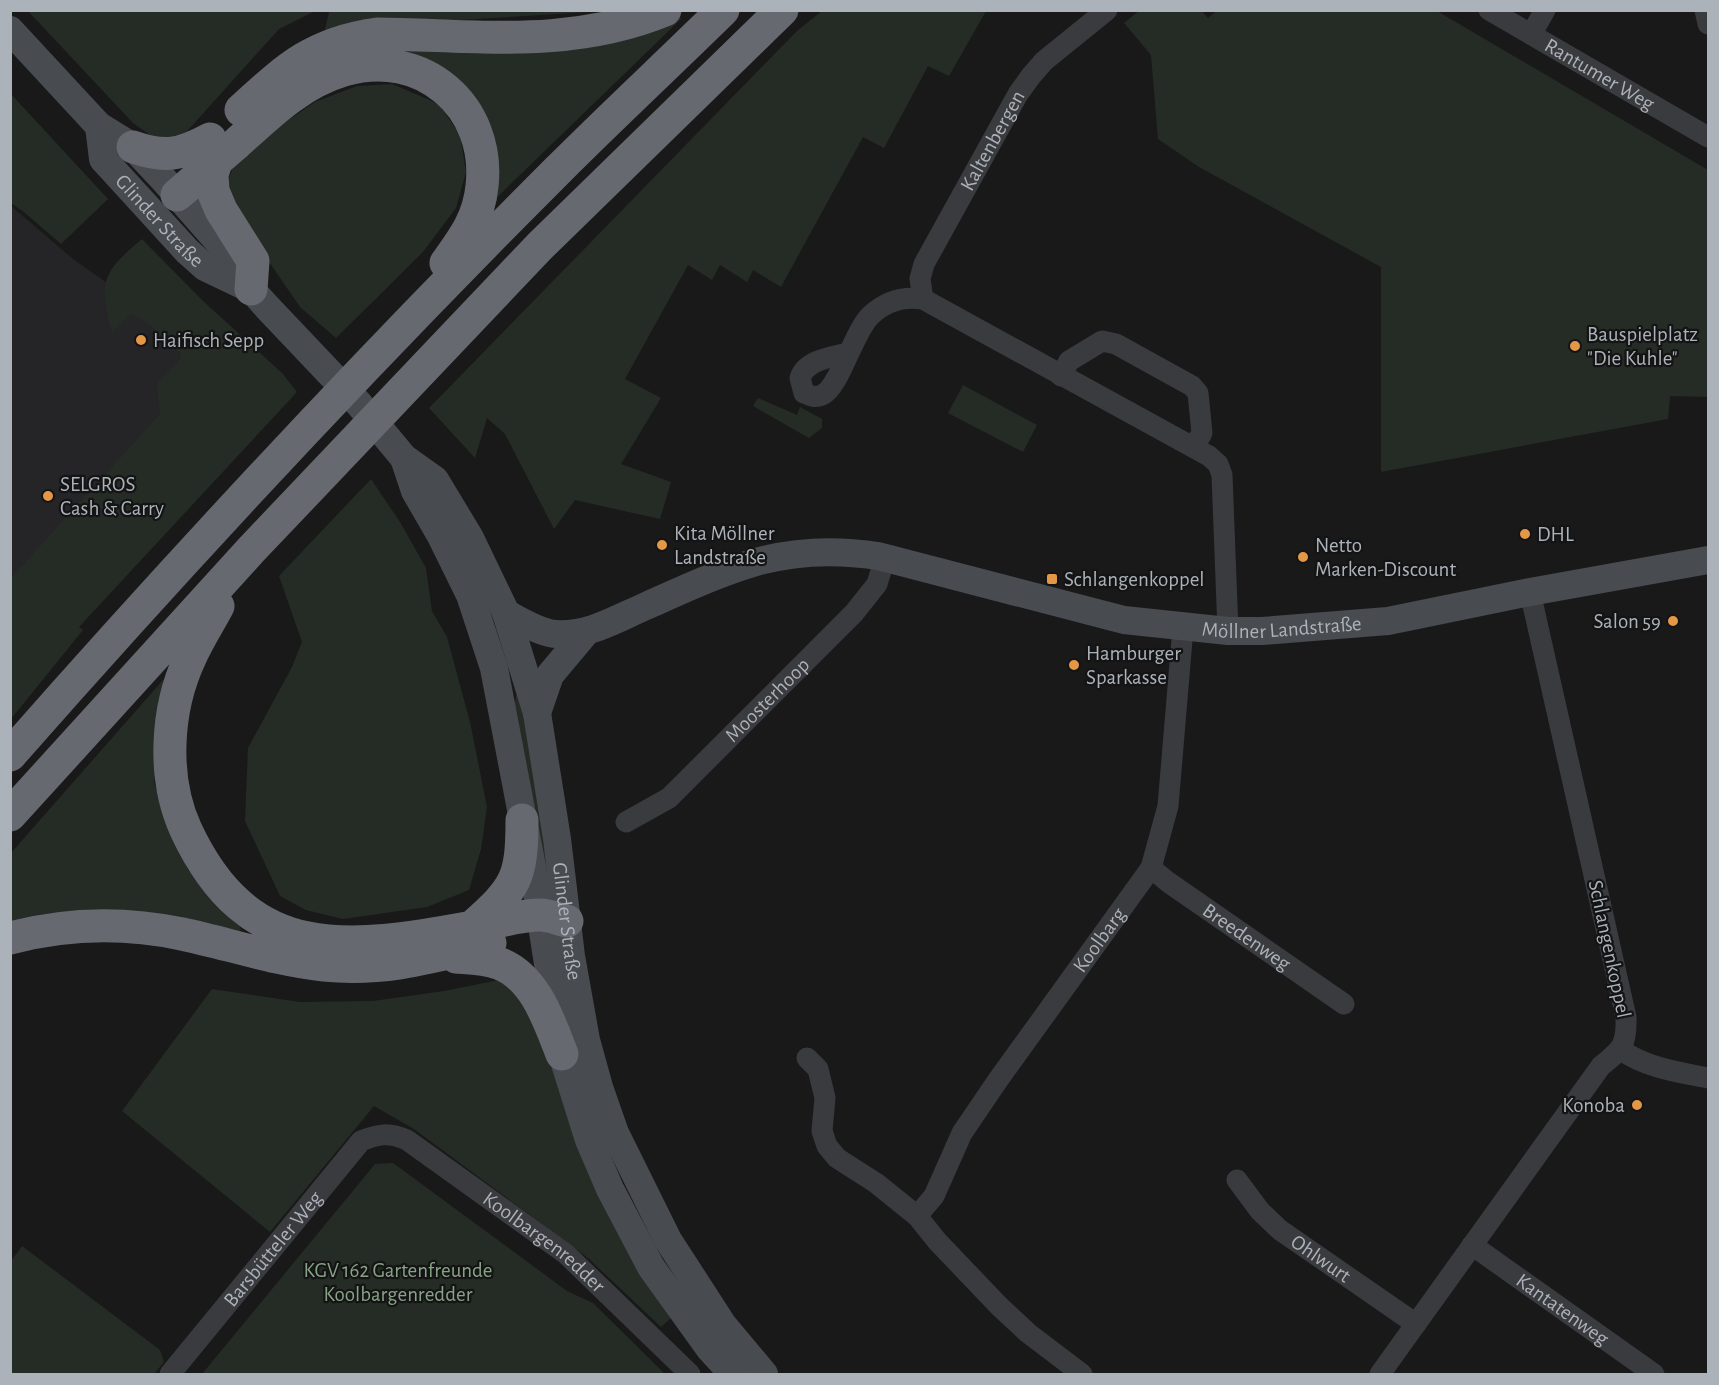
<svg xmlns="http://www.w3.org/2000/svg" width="1719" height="1385" viewBox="0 0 1719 1385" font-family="'Alegreya Sans',sans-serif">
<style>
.built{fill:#252527}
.green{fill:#252c25}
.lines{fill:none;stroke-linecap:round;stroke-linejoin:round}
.street{stroke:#3a3b3f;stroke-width:21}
.secondary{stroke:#484b4f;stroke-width:28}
.highway{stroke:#666a70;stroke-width:33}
.poi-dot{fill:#e49746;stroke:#141415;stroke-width:2}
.labels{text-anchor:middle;stroke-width:4.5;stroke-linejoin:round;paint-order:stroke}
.street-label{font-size:21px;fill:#acb2b9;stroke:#141415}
.poi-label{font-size:21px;fill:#acb2b9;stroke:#141415;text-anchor:start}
.park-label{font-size:21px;fill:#87a285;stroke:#141415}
</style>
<rect width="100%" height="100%" fill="#19191a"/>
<!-- built -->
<path class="built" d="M 11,206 L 73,259 L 267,395 L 11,680 Z"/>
<!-- green -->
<path class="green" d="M 1140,10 L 1202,11 L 1208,18 L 1218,10 L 1437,11 L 1708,170 L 1708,397 L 1670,396 L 1668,419 L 1381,472 L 1381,267 L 1199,167 L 1158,139 L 1151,55 L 1124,23 Z
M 28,11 L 315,11 L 279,29 L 181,138 L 160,142 L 133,123 Z
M 341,11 L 605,11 L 395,24 L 324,34 L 329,12 Z
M 822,11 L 986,11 L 949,76 L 928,66 L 884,148 L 863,137 L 781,287 L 753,270 L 747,282 L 720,265 L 712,280 L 688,265 L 625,379 L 661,398 L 621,464 L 671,482 L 660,519 L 575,500 L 554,529 L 505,434 L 487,418 L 488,415 L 475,458 L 429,408 L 797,31 Z
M 678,14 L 681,19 L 489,205 L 486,134 L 353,50 Z
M 392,84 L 439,104 L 460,135 L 466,172 L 456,208 L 423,252 L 336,338 L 300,307 L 230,205 L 228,182 L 234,163 L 265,136 L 315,102 L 357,86 Z
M 11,94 L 108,199 L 61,244 L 24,212 L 11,203 Z
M 142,239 L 202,300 L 282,373 L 297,392 L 79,627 L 83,630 L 11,719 L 11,578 L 160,414 L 157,383 L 181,358 L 180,353 L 147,322 L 131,314 L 112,333 C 98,283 102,272 142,239 Z
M 963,385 L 1037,425 L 1023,452 L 948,413 Z
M 758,398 L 797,415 L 800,407 L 822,419 L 822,428 L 809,438 L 753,406 Z
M 371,479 L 400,522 L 426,568 L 432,611 L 447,637 L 470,722 L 487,807 L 481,849 L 469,890 L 427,907 L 343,919 L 306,910 L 280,896 L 245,821 L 248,748 L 292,667 L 302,642 L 279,576 Z
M 163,680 L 171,681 L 161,728 L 154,783 L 188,870 L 240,920 L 241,940 L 11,929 L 11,853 Z
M 517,690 L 524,698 L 551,900 L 513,715 Z
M 504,979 L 523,996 L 671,1318 L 661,1327 L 588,1258 L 414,1129 L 374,1106 L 270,1232 L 122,1111 L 212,989 L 300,1002 L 373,1001 L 444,991 Z
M 393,1163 L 567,1291 L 593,1303 L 665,1374 L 202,1374 L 375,1164 Z
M 22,1246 L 160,1350 L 164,1362 L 154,1374 L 11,1374 L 11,1261 Z"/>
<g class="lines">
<!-- street -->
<g class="street">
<path id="s1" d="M 1489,10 L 1708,137"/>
<path d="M 1705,10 L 1708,24"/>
<path d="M 1532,33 L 1545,10"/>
<path id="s2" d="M 923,299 L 920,279 L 924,264 L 1018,94 L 1031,76 L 1044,61 L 1107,10"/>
<path d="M 848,353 C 831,357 806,360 800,378 L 804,393 C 811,396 815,398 822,395 C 840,387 853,332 871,315 C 886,301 903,296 923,299 L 1209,456 L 1218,464 L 1222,475 L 1228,631"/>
<path d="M 1061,376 L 1069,361 L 1102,341 L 1116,344 L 1192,386 L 1198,393 L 1202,433 L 1194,447"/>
<path id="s3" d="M 626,822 L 669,798 L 854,613 L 877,584 L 885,558"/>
<path id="s4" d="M 1151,868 L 1168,882 L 1344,1004"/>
<path d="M 1621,1050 C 1647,1068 1678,1072 1708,1078"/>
<path d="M 807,1058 L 818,1069 L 825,1098 L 822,1131 L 827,1146 L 837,1158 L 876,1183 L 917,1216 L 937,1241 L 999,1306 L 1028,1333 L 1082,1374"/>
<path id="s5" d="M 1237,1180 L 1260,1211 L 1280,1230 L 1416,1324"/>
<path id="s6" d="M 917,1216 L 934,1196 L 962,1133 L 998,1080 L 1151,868 L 1168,806 L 1183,628"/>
<path id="s7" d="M 1472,1245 L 1654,1374"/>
<path id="s8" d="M 170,1374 L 361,1141 C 378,1134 389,1132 407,1140 L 566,1254 L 690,1374"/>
<path d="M 1380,1374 L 1601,1066 C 1622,1049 1627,1045 1626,1017 L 1530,592"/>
</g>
<!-- secondary -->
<g class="secondary">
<path id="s9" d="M 10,30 L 99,126 L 133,147 L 164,180 L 223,247 L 251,289 L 267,307 L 359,404 L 404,458 L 435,480 L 470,538 L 506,613 L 537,713 L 557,839 L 571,956 L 586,1040 L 599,1087 L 615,1133 L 668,1240 L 723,1325 L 764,1374"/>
<path id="s10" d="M 99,126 L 103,159 L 187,251 L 205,267 L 251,289"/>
<path d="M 404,458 L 415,491 L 441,536 L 470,595 L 494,668 L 537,893 L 562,1054 L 589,1140 L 610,1189 L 651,1267 L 710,1349 L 733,1374"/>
<path id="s11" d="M 506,613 C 518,620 542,633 556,634 C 589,636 616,619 646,606 C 682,590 718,573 756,562 C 795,551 839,550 878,556 L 1124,620 L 1228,631 L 1262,631 L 1388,621 L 1530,592 L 1708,560"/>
<path d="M 537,713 L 550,675 L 586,632"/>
</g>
<!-- highway -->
<path class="highway" d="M 241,110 C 287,68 313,43 377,34 C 477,35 570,49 665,10
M 133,147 C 165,158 180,155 210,139
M 216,162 L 212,175 L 213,191 L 221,210 L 253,261 L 251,289
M 177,195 C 197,178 216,161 236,144 C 269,114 300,83 344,70 C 422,47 491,106 482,186 C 479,218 464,238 446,263
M 218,606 C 209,623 198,640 190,658 C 166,709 162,778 186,830 C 249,965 348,950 473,927 C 495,923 518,915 540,915 C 549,915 558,919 567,921
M 10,755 C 187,554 370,358 559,169 C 613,115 669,63 723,10
M 10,815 L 251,550 L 540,246 L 782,10
M 472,927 C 516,888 522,879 522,820
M 10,938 C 67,923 125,922 182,934 C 229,944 276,960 324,965 C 385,971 432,957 490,943
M 456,957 C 471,958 485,958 498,963 C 535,976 549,1021 562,1054"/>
</g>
<!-- markers -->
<g class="poi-dot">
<circle cx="141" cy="340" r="6"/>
<circle cx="1575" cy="346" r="6"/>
<circle cx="48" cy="496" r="6"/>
<circle cx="1525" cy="534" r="6"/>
<circle cx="662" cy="545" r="6"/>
<circle cx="1303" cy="557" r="6"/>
<rect x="1046" y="573" width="12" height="12" rx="3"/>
<circle cx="1673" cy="621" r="6"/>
<circle cx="1074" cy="665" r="6"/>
<circle cx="1637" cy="1105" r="6"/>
</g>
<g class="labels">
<!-- street labels -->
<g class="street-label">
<text dy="7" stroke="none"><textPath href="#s1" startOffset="128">Rantumer Weg</textPath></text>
<text dy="7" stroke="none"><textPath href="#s2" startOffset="177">Kaltenbergen</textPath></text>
<text dy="7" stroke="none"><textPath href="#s10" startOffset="117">Glinder Straße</textPath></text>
<text dy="7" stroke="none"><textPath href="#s11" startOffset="804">Möllner Landstraße</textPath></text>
<text dy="7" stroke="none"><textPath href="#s3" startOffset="188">Moosterhoop</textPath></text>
<text dy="7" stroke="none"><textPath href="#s9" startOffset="1088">Glinder Straße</textPath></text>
<text dy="7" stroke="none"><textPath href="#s4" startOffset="118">Breedenweg</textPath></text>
<text dy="7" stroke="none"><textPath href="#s6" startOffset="332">Koolbarg</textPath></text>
<text transform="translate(1610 949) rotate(78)" y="7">Schlangenkoppel</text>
<text dy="7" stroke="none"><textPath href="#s8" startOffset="520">Koolbargenredder</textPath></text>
<text dy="7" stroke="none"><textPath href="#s8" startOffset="162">Barsbütteler Weg</textPath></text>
<text dy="7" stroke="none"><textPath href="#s5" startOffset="116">Ohlwurt</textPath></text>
<text dy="7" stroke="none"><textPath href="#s7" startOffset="111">Kantatenweg</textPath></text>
</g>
<!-- poi labels -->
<g class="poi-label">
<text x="1587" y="341">Bauspielplatz<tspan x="1587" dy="24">"Die Kuhle"</tspan></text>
<text x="153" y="347">Haifisch Sepp</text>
<text x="60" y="491">SELGROS<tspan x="60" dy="24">Cash &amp; Carry</tspan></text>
<text x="674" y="540">Kita Möllner<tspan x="674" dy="24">Landstraße</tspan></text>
<text x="1537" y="541">DHL</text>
<text x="1315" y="552">Netto<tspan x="1315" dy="24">Marken-Discount</tspan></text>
<text x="1064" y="586">Schlangenkoppel</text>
<text x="1661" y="628" text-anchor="end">Salon 59</text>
<text x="1086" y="660">Hamburger<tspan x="1086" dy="24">Sparkasse</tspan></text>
<text x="1625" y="1112" text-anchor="end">Konoba</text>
</g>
<!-- park labels -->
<g class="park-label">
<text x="398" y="1277">KGV 162 Gartenfreunde<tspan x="398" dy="24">Koolbargenredder</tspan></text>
</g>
</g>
<!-- border -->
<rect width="1719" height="1385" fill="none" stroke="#acb2b9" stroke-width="24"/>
</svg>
